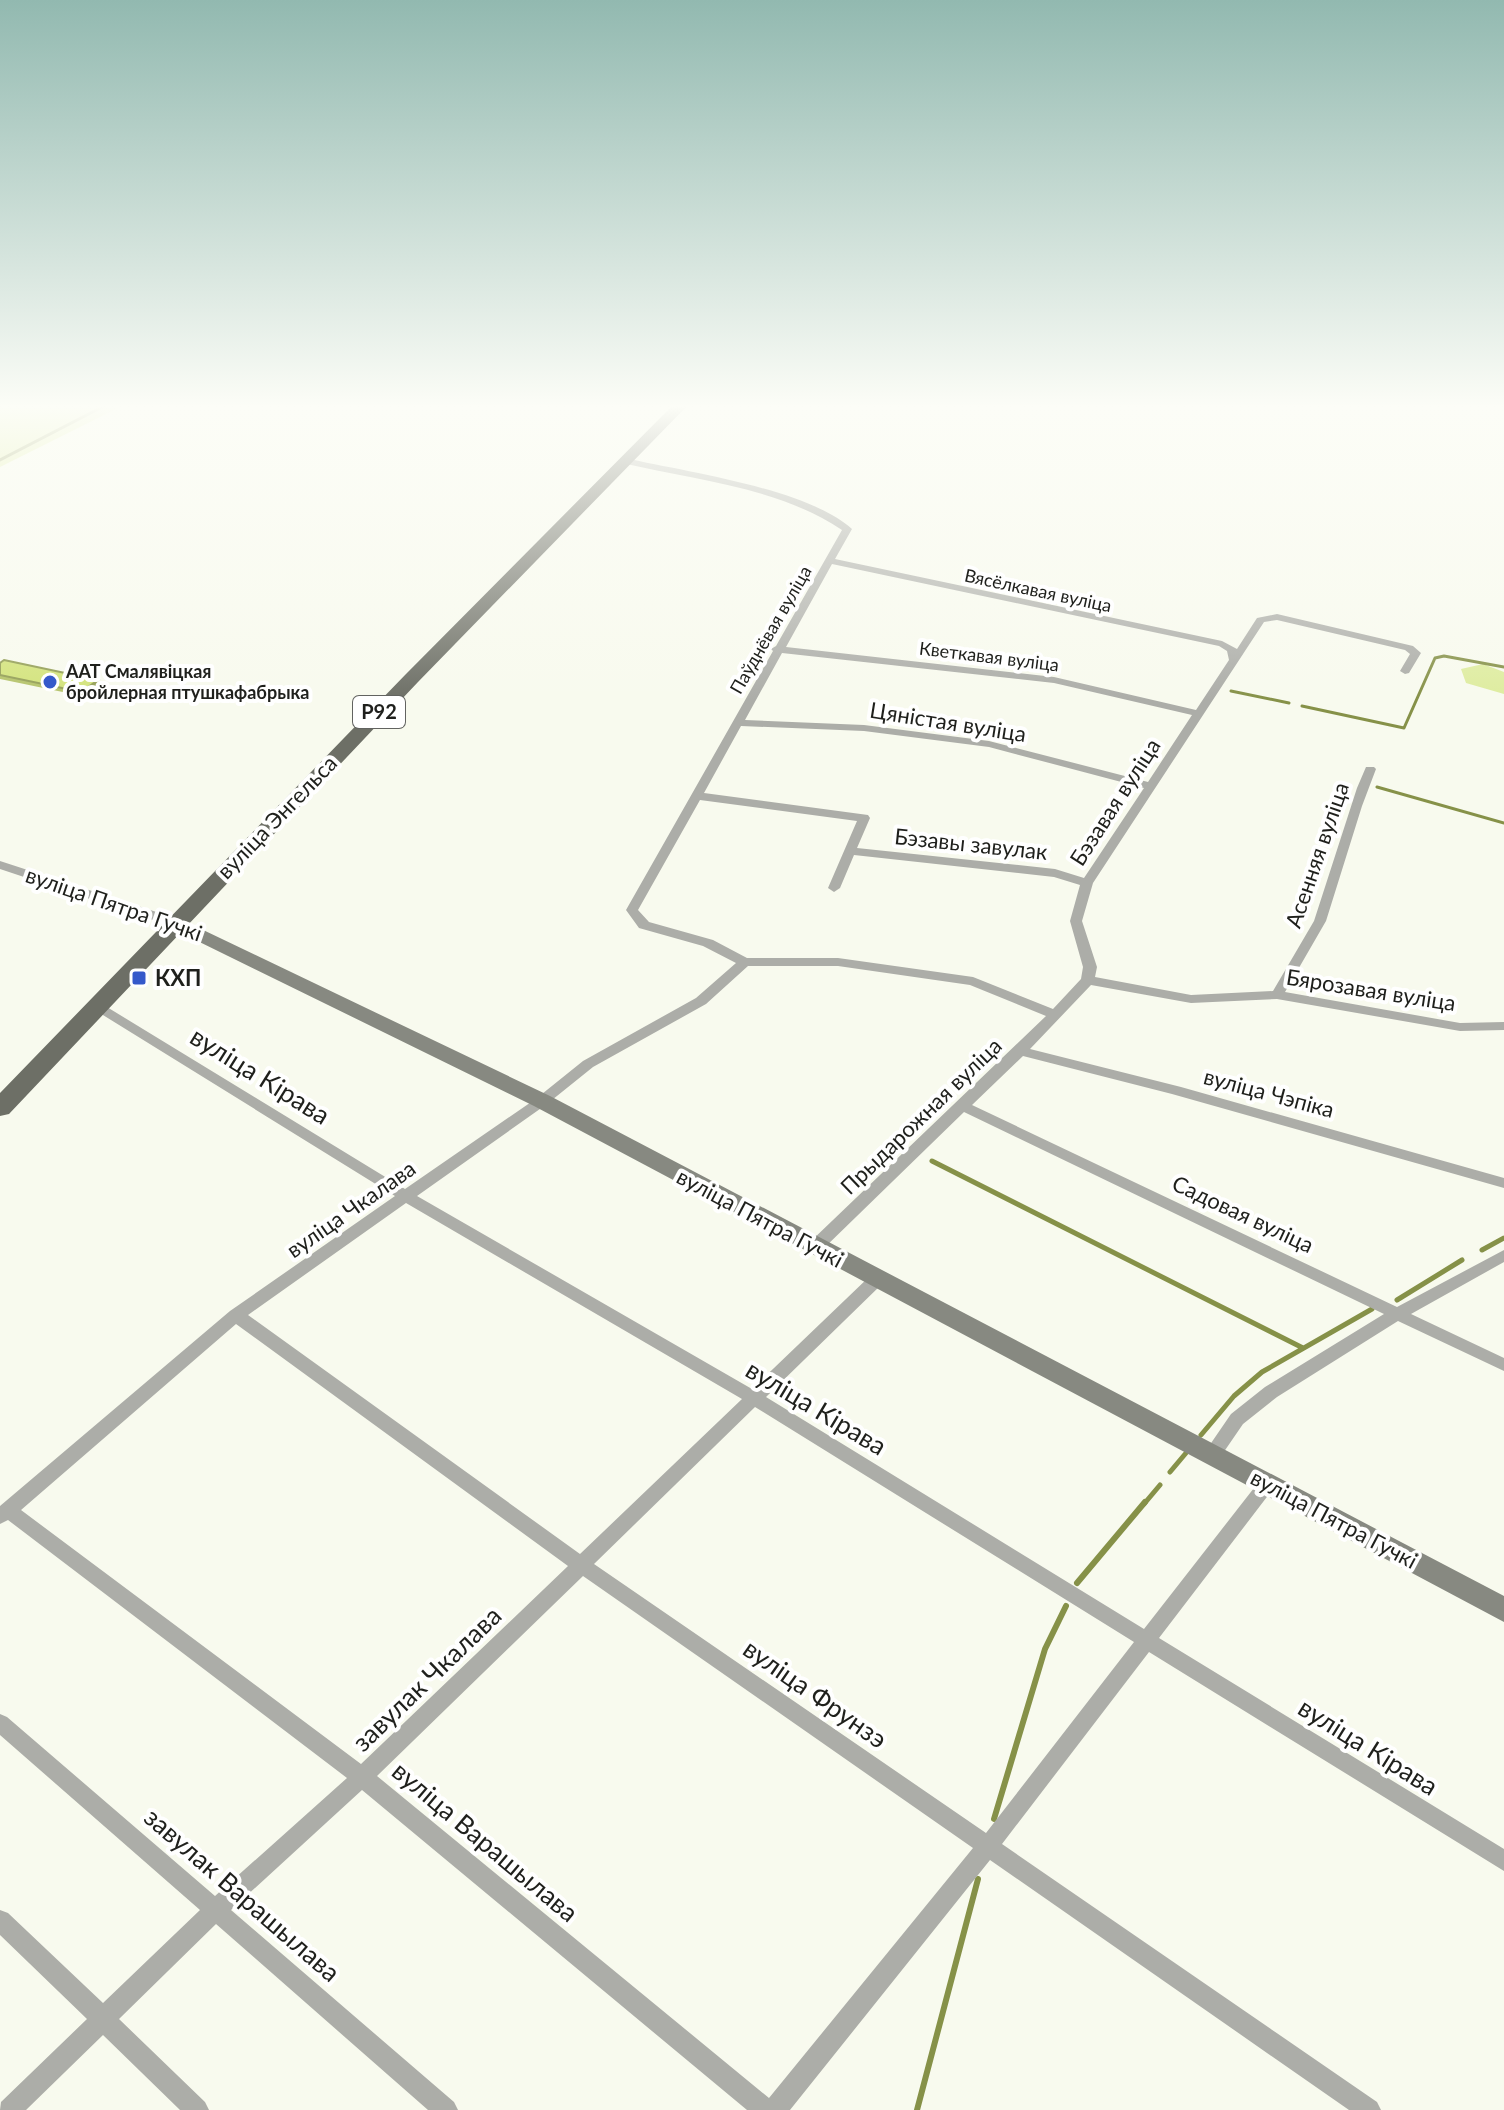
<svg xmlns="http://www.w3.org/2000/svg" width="1504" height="2110" viewBox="0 0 1504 2110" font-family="Lato,sans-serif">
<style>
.green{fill:#deec9f}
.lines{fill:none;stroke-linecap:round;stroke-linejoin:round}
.stream-far2{stroke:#869148;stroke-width:3}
.stream-far1{stroke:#869148;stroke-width:5}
.stream{stroke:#869148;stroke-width:6}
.street{fill:#acada8;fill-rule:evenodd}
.secondary{fill:#878981;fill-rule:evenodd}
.primary{fill:#6d6f66;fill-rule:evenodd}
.wall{fill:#b5c36b}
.shaded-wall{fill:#949f57}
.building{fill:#d3e37c;stroke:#949f57;stroke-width:2}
.poi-dot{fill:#3559ca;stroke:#fff;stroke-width:3}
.labels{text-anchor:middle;stroke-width:8;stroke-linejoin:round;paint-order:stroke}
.far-street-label{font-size:18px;fill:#1f201c;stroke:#fff}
.far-poi-label{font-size:18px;font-weight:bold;fill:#1f201c;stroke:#fff;text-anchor:start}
.shield{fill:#fff;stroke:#626360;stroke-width:2}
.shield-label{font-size:20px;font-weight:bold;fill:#1f201c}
.street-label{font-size:22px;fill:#1f201c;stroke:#fff}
.poi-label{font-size:22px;font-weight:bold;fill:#1f201c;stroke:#fff;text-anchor:start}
.near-street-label{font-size:26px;fill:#1f201c;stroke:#fff}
</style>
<rect width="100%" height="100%" fill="#f8faee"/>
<!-- green -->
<path class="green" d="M 0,405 L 124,405 L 0,467 Z
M 1483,664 L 1504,672 L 1504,694 L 1466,683 L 1461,669 Z"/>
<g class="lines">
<!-- stream-far2 -->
<path class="stream-far2" d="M 0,460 L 106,405
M 1231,691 L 1289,703
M 1302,706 L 1404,728 L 1435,658 L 1444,656 L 1504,667
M 1377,787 L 1504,823"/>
<!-- stream-far1 -->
<path class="stream-far1" d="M 932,1161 L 1303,1348
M 1482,1250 L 1504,1238
M 1397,1300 L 1462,1260
M 1201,1435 L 1234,1396 L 1262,1372 L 1372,1309
M 1170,1472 L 1186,1453
M 1144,1504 L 1160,1485"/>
<!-- stream -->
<path class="stream" d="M 1077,1583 L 1145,1502
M 994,1819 L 1045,1649 L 1066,1606
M 917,2110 L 978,1879"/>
<!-- street -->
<path class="street" d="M 625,458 C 686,472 806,488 852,529 L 835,559 L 1222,641 L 1237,649 L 1257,618 L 1277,614 L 1413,646 L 1421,653 L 1409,673 L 1405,674 L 1400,671 L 1410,654 L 1405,650 L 1277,620 L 1264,622 L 1093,883 L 1082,921 L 1097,967 L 1095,977 L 1191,995 L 1273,991 L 1314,921 L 1357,788 L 1366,767 L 1374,767 L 1376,769 L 1362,806 L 1326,921 L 1285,992 L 1460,1023 L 1504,1022 L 1504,1030 L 1460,1031 L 1277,999 L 1191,1003 L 1091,985 L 1030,1049 L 1181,1087 L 1504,1178 L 1504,1188 L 1172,1094 L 1023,1056 L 972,1105 L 1397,1307 L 1504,1250 L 1504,1262 L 1411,1314 L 1504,1358 L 1504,1371 L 1398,1321 L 1277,1397 L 1243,1424 L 1219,1459 L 1213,1461 L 1207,1459 L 1204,1454 L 1207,1449 L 1231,1414 L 1265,1387 L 1384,1314 L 964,1112 L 821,1251 L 809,1251 L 807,1247 L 809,1243 L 1046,1016 L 970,985 L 838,966 L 748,966 L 706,1004 L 593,1067 L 547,1104 L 417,1196 L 752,1389 L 870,1276 L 882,1276 L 884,1280 L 882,1284 L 766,1397 L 1144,1629 L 1261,1479 L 1267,1477 L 1273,1479 L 1276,1484 L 1273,1489 L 1159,1638 L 1504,1849 L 1504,1871 L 1149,1652 L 1002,1844 L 1377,2102 L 1381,2110 L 1349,2110 L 990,1860 L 790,2110 L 747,2110 L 362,1790 L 231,1910 L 454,2102 L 458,2110 L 428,2110 L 216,1924 L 119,2019 L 205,2102 L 209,2110 L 180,2110 L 103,2035 L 26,2110 L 0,2110 L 1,2102 L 87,2019 L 0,1935 L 0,1910 L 8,1913 L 103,2003 L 200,1910 L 0,1735 L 0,1714 L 7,1717 L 215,1896 L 347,1778 L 8,1520 L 0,1524 L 0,1506 L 230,1311 L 395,1196 L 90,1007 L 92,1004 L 102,1004 L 405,1189 L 537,1098 L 583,1061 L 696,998 L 736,963 L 703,946 L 639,928 L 626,910 L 773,651 L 771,649 L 776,646 L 842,530 C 778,487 695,480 622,463 L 621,461 ZM 832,564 L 1219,646 L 1227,651 L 1229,660 L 1196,710 L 1054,677 L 786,647 ZM 782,653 L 1054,683 L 1192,715 L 1148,782 L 989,741 L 864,725 L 745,720 ZM 741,726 L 864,731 L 989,747 L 1144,788 L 1084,878 L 1055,869 L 857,848 L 870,818 L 868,815 L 704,793 ZM 700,800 L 857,821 L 828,888 L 834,892 L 840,888 L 854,855 L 1054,877 L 1080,885 L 1070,921 L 1083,967 L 1081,979 L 1053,1009 L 973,977 L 838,958 L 747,958 L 713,940 L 649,922 L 638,910 ZM 406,1203 L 742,1399 L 580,1554 L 248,1315 ZM 236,1324 L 568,1566 L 361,1764 L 21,1510 ZM 755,1407 L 1134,1642 L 986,1833 L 594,1564 ZM 583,1576 L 973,1848 L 769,2098 L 377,1776 Z
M 0,861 L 181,920 L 182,923 L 176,927 L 171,926 L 0,869 Z"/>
<!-- secondary -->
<path class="secondary" d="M 176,917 L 550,1096 L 1504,1596 L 1504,1622 L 534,1106 L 169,927 L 166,923 Z"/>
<!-- primary -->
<path class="primary" d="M 673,405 L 688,405 L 418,682 L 9,1114 L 0,1116 L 0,1093 L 406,674 Z"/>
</g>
<!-- wall -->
<path class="wall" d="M 0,663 L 98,680 L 99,684 L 82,696 L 0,679 Z"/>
<!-- shaded-wall -->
<path class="shaded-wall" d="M 98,680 L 99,684 L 82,696 L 81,692 Z"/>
<!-- building -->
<path class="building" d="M 4,660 L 98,680 L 81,692 L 0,675 L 0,663 Z"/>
<!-- sky -->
<linearGradient id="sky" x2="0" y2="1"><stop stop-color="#92b9b0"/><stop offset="0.58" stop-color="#fcfdf7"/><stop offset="1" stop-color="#fcfdf7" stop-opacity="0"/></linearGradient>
<rect width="1504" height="701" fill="url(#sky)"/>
<!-- markers -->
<g class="poi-dot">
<circle cx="50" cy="682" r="8"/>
<rect x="131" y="970" width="16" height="16" rx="4"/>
</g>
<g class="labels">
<!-- far-street labels -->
<g class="far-street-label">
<text transform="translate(1038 591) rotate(12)" y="6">Вясёлкавая вуліца</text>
<text transform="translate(771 630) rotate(-60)" y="6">Паўднёвая вуліца</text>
<text transform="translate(989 657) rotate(7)" y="6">Кветкавая вуліца</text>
</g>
<!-- far-poi labels -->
<g class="far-poi-label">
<text x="66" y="678">ААТ Смалявіцкая<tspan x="66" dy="21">бройлерная птушкафабрыка</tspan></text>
</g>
<!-- shield labels -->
<rect class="shield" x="353" y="696" width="52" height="32" rx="6"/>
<g class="shield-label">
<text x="379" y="719">Р92</text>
</g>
<!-- street labels -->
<g class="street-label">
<text transform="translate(948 722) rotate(9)" y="8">Цяністая вуліца</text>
<text transform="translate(1115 802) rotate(-57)" y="8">Бэзавая вуліца</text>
<text transform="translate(277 817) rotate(-46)" y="8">вуліца Энгельса</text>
<text transform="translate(971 844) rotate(6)" y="8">Бэзавы завулак</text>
<text transform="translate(1317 855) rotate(-71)" y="8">Асенняя вуліца</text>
<text transform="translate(114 904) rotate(19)" y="8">вуліца Пятра Гучкі</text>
<text transform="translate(1371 990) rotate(9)" y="8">Бярозавая вуліца</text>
<text transform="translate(1269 1093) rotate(15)" y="8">вуліца Чэпіка</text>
<text transform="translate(921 1116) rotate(-44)" y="8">Прыдарожная вуліца</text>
<text transform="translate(351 1209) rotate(-35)" y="8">вуліца Чкалава</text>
<text transform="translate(1243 1214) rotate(25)" y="8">Садовая вуліца</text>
<text transform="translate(760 1218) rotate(28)" y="8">вуліца Пятра Гучкі</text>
<text transform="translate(1334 1519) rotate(28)" y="8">вуліца Пятра Гучкі</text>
</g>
<!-- poi labels -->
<g class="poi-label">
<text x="155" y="986">КХП</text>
</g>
<!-- near-street labels -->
<g class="near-street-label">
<text transform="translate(260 1076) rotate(32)" y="9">вуліца Кірава</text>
<text transform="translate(816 1408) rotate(31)" y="9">вуліца Кірава</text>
<text transform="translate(427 1679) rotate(-44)" y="9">завулак Чкалава</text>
<text transform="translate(815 1694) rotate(35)" y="9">вуліца Фрунзэ</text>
<text transform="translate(1368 1747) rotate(32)" y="9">вуліца Кірава</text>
<text transform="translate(485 1842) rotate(40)" y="9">вуліца Варашылава</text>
<text transform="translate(242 1895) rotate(41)" y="9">завулак Варашылава</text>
</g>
</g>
</svg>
